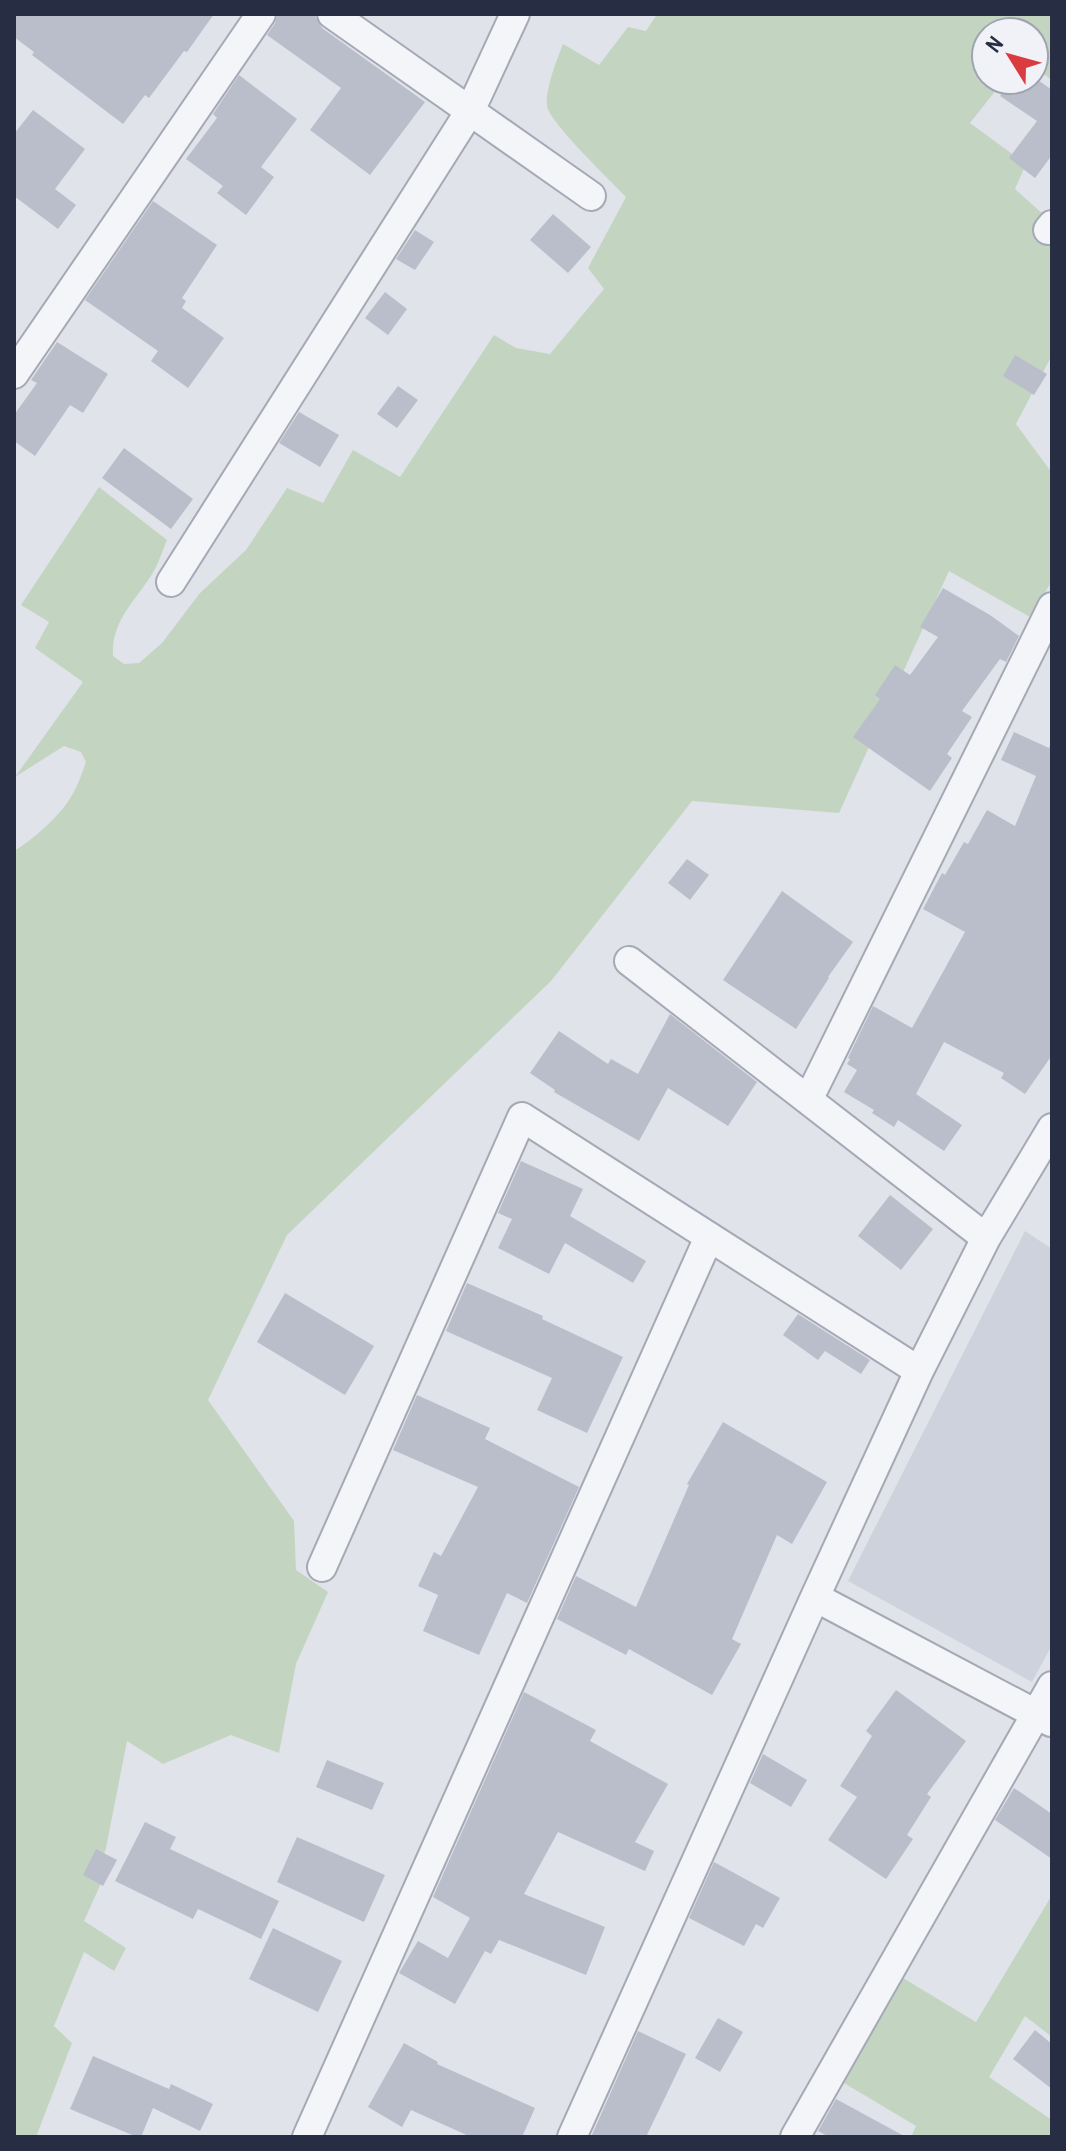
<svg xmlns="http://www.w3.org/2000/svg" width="1066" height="2151" viewBox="0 0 1066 2151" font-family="'Archivo Narrow',sans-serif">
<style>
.built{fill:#ced2dd}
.green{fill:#c3d5c1}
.building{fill:#babecb}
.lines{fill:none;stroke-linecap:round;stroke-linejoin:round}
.minor-casing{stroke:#a5a9b5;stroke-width:32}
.minor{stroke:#f3f5f8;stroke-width:28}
</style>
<rect width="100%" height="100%" fill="#e0e3ea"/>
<!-- built -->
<path class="built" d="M 1025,1231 L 1052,1249 L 1052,1645 L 1032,1682 L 848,1581 Z"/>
<!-- green -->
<path class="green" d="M 657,14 L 1052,14 L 1052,80 L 1034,67 L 1034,32 L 986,32 L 986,80 L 1004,80 L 970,123 L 1026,164 L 1015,189 L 1044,215 L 1036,235 L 1052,246 L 1052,355 L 1016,424 L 1052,473 L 1052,581 L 1030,617 L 949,571 L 839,813 L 692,801 L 551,981 L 287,1235 L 208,1400 L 294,1521 L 296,1570 L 328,1592 L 296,1664 L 279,1753 L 231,1735 L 163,1764 L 127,1741 L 106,1848 L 97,1876 L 102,1881 L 84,1921 L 126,1948 L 114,1971 L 84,1952 L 54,2026 L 72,2043 L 36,2137 L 14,2137 L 14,851 C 31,841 56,819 67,803 C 76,791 81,776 86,762 L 81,752 L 64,746 L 15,777 L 83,682 L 35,648 L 49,622 L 21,605 L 99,487 L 167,540 C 162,552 158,565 151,576 C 134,602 111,622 113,656 L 124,664 L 139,663 L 162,643 L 200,593 L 246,550 L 287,488 L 323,503 L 353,450 L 400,477 L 494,335 L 516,348 L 550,354 L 604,289 L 588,268 L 626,197 C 611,181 550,123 547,106 C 545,90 557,59 563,44 L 599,65 L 628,27 L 646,31 Z
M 1052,1895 L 1052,2037 L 1025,2016 L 989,2077 L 1052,2120 L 1052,2137 L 911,2137 L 916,2126 L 844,2083 L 903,1978 L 976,2022 Z"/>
<!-- building -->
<path class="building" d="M 14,14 L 214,14 L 187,52 L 184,51 L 149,98 L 145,95 L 123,124 L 32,55 L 34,52 L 14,37 Z
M 278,14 L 314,14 L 322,28 L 425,102 L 370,175 L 310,130 L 341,88 L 267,35 L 275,23 Z
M 239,75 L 297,119 L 261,167 L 274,177 L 246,215 L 217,193 L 223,186 L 186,159 L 217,118 L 213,114 Z
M 1011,80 L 1038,80 L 1052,90 L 1052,155 L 1035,178 L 1009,158 L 1037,121 L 1000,96 Z
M 33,110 L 85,149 L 55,189 L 76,205 L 58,229 L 14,196 L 14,134 Z
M 153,201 L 217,245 L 182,298 L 186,301 L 182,308 L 224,338 L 188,388 L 151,361 L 158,351 L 85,300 Z
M 553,214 L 591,247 L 568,273 L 530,240 Z
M 415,230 L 434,242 L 415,270 L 396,259 Z
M 385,292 L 407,309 L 388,335 L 365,318 Z
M 57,342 L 108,374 L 83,413 L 70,405 L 35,456 L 14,441 L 14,415 L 37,383 L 31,380 Z
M 1015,355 L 1047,374 L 1034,395 L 1003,376 Z
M 398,386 L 418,400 L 397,428 L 377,414 Z
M 299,412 L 339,435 L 320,467 L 279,443 Z
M 124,448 L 193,499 L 171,529 L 102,478 Z
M 943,588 L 990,615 L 1019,636 L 1006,662 L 1000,659 L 962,711 L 972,717 L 947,754 L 952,758 L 930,791 L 853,737 L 880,699 L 875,695 L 895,665 L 910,675 L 938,637 L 920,627 Z
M 1014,732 L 1049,748 L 1052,740 L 1052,1055 L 1025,1094 L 1001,1078 L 1004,1073 L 944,1042 L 916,1094 L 962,1125 L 944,1151 L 898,1120 L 894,1127 L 872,1113 L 874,1110 L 844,1092 L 857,1070 L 847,1064 L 850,1059 L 848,1058 L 873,1006 L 912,1028 L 965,932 L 923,909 L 942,873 L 945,875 L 964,842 L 968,844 L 987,810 L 1015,826 L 1036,776 L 1001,760 Z
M 687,859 L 709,875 L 690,900 L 668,883 Z
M 782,891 L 853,942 L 828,977 L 829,978 L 796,1029 L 723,980 Z
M 670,1014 L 757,1082 L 728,1126 L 668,1088 L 639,1141 L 554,1092 L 555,1090 L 530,1073 L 559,1031 L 608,1064 L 611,1059 L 638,1074 Z
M 521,1161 L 583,1189 L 570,1216 L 646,1261 L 633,1283 L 565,1243 L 549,1274 L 498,1248 L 512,1219 L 498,1213 Z
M 890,1195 L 933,1229 L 901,1270 L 858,1236 Z
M 467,1283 L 543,1316 L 542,1319 L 623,1357 L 587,1433 L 537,1410 L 552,1378 L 446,1331 Z
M 285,1293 L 374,1346 L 345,1395 L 257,1342 Z
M 798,1314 L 870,1360 L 861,1374 L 825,1351 L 818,1360 L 783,1335 Z
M 417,1395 L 490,1428 L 485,1439 L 579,1487 L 527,1603 L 507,1593 L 479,1655 L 423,1631 L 438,1595 L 418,1586 L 434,1552 L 441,1556 L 478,1487 L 393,1450 Z
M 723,1422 L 827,1482 L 792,1544 L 777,1535 L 732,1639 L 741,1644 L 712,1695 L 629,1649 L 626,1655 L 557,1619 L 576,1576 L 636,1607 L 689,1485 L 687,1484 Z
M 896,1690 L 966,1741 L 927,1794 L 931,1797 L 907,1835 L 913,1839 L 886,1879 L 828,1840 L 857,1797 L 840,1786 L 872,1736 L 866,1731 Z
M 524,1692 L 596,1730 L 590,1741 L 668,1784 L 635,1842 L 654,1851 L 645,1871 L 558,1832 L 524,1894 L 605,1927 L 586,1975 L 499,1940 L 491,1954 L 485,1951 L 455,2004 L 399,1973 L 418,1941 L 448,1958 L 470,1918 L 433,1897 Z
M 763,1754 L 807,1780 L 791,1807 L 750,1783 Z
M 327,1760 L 384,1783 L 372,1810 L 316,1787 Z
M 1014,1788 L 1052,1814 L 1052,1859 L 995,1820 Z
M 145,1822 L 176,1837 L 170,1849 L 279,1901 L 261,1939 L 198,1909 L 193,1919 L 115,1881 Z
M 297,1837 L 385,1875 L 364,1922 L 277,1882 Z
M 96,1849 L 117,1860 L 103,1886 L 83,1875 Z
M 714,1862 L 780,1898 L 763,1928 L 756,1924 L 744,1946 L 689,1918 Z
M 273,1928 L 342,1961 L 318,2012 L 249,1979 Z
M 718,2018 L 743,2032 L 720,2072 L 695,2058 Z
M 1035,2030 L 1052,2044 L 1052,2089 L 1013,2059 Z
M 638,2031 L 686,2054 L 646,2137 L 591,2137 Z
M 404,2043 L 438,2062 L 437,2064 L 535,2108 L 522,2137 L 471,2137 L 411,2110 L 402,2127 L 368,2107 Z
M 93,2056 L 169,2089 L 171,2084 L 213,2104 L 200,2131 L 153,2108 L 141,2137 L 137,2137 L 70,2109 Z
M 836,2099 L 906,2137 L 829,2137 L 818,2131 Z"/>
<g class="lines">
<defs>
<path id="minor" d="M 332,14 L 591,196
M 1048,230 L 1052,225
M 14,374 L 261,14
M 171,582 L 470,111 L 515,14
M 629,961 L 986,1238
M 808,1100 L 1052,607
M 322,1567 L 522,1117 L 919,1371
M 815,1597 L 1051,1722
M 307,2137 L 709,1237
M 572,2137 L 815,1597 L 919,1371 L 986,1238 L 1052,1128
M 795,2137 L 1052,1686"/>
</defs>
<!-- minor casing -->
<use href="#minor" class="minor-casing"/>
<!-- minor -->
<use href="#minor" class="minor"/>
</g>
<!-- border -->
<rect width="1066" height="2151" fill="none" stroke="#272e43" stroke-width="32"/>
<!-- north arrow -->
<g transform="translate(1010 56) rotate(307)"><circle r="38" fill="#f0f2f8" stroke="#a0a4b0" stroke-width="2"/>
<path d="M0-6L14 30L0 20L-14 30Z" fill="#d93b3f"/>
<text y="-12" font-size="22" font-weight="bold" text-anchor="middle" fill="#272e43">N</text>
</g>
</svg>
